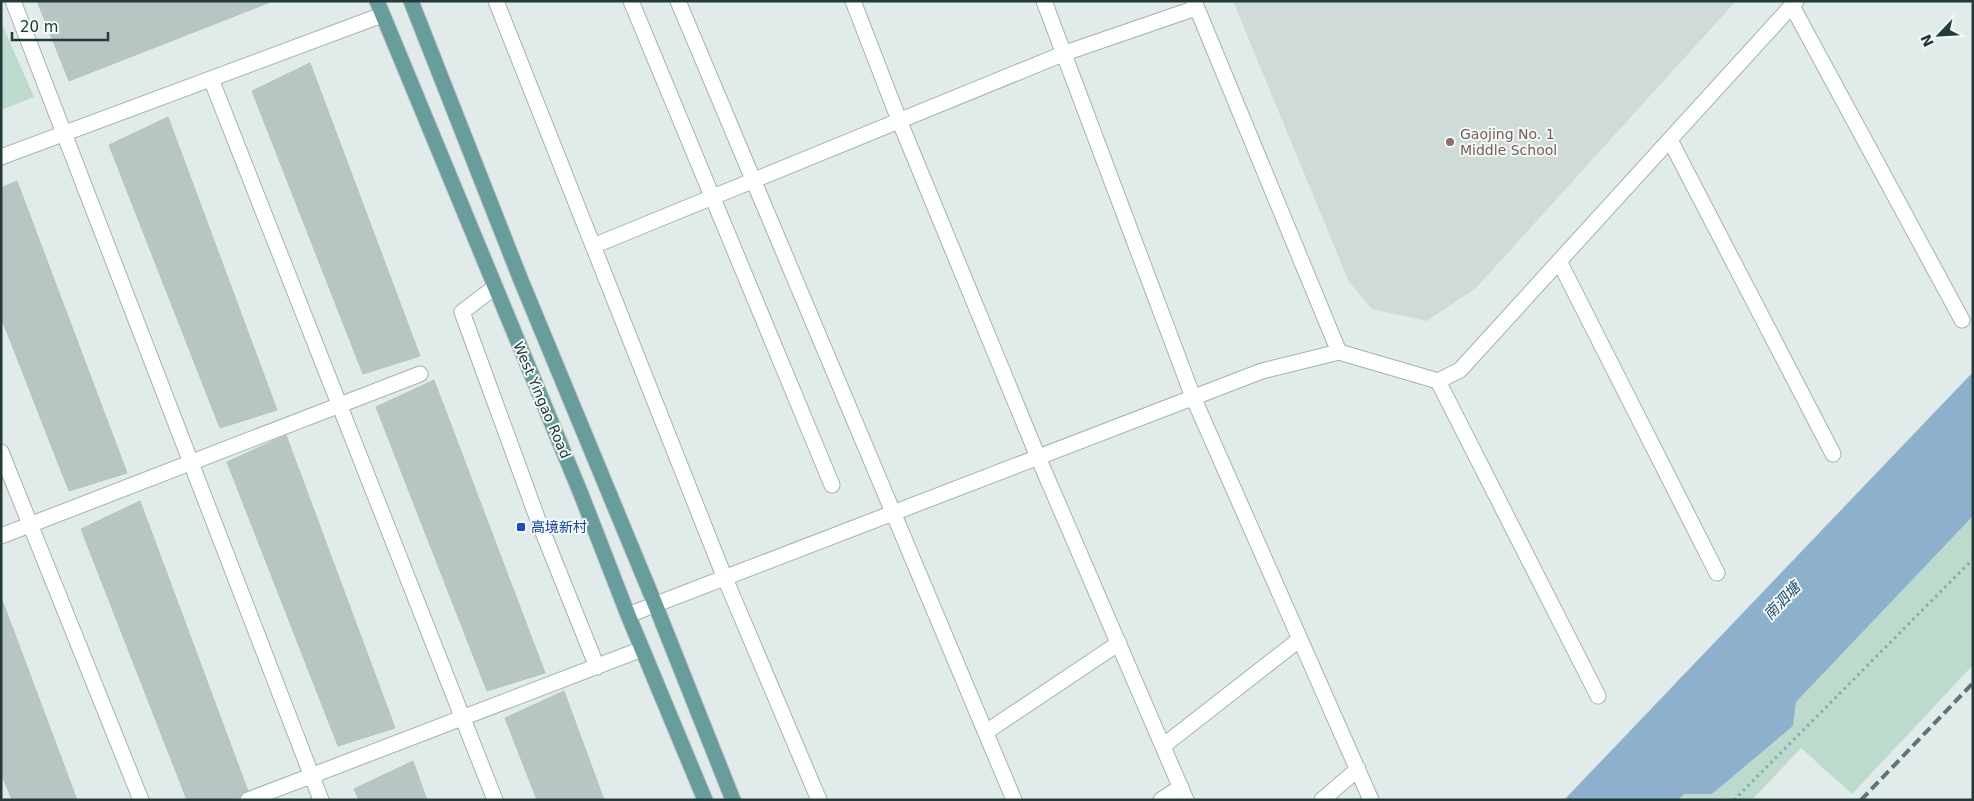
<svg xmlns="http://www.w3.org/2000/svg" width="1974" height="801" viewBox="0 0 1974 801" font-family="'DejaVu Sans','Noto Sans SC',sans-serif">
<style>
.built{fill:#d0dad9}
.green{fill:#bcdbcd}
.water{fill:#8db0cc}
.building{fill:#b7c5c3;stroke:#b4c4c2}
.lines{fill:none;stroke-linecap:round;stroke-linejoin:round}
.minor-casing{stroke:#a4b2b1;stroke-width:17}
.major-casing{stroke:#c1c8c8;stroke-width:17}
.path{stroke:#84acab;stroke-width:3;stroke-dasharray:2.5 4;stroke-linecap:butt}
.minor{stroke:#fff;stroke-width:15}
.major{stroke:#699c9d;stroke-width:15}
.rail{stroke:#5d7576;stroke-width:4;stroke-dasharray:10 5;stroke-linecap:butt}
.education-dot{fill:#8d6e63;stroke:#f2f8f6;stroke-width:2}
.transit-dot{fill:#1a4fb4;stroke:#f2f8f6;stroke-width:2}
.labels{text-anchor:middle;stroke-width:4;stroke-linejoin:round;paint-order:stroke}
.education-label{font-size:14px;fill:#785e54;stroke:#f2f8f6;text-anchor:start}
.street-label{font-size:14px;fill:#233a3a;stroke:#f2f8f6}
.transit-label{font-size:14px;fill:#164399;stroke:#f2f8f6;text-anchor:start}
.water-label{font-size:15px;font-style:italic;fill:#214d72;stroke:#f2f8f6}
</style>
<rect width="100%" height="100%" fill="#e1ebe9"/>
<!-- built -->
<path class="built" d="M 1233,1 L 1736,1 L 1476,288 L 1427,321 L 1372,309 L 1349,282 Z"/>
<!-- green -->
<path class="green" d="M 1,22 L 34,97 L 1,110 Z
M 1973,516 L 1973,665 L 1852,794 L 1801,748 L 1752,800 L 1678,800 L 1684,794 L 1712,794 L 1793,726 L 1796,702 Z"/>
<!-- water -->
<path class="water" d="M 1973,372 L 1973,516 L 1796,702 L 1793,726 L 1712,794 L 1684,794 L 1678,800 L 1564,800 Z"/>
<!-- building -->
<path class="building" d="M 37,1 L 273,1 L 69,81 Z
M 310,63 L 420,356 L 363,374 L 252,91 Z
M 168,117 L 277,410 L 220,428 L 109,145 Z
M 17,181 L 127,473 L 69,491 L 1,317 L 1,188 Z
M 434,380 L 545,673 L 487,691 L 376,407 Z
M 286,435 L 395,728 L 338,746 L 227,462 Z
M 140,501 L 249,794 L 232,800 L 187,800 L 81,529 Z
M 1,597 L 77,800 L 12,800 L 1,773 Z
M 564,691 L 604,800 L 537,800 L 505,718 Z
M 413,761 L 427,800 L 359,800 L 354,789 Z"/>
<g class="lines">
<defs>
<path id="minor" d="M 13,1 L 321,800
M 496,1 L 724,576 L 819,800
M 631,1 L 832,485
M 678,1 L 1014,800
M 853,1 L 899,120 L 1038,457 L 1186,800
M 1044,1 L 1193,397 L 1371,800
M 1194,1 L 1339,352
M 1792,6 L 1962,320
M 211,79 L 495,800
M 1670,140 L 1833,454
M 1,157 L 382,15
M 593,246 L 1065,53 L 1196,8
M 1559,261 L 1717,573
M 495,287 L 462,312 L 538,520 L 597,667
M 1438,381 L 1598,696
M 1,452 L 141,800
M 1,536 L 420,374
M 628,615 L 1262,371 L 1339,352 L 1438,381 L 1460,370 L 1796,1
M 986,732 L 1119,643
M 1163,746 L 1300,639
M 248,800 L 642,649
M 1161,800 L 1181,787
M 1322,800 L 1358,769"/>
<path id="major" d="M 377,1 L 581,494 L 628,615 L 705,800
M 411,1 L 520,278 L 655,604 L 733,800"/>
</defs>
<!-- minor casing -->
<use href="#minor" class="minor-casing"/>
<!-- major casing -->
<use href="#major" class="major-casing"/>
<!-- path -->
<path class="path" d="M 1734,800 L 1973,559"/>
<!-- minor -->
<use href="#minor" class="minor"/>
<!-- major -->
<use href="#major" class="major"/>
<!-- rail -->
<path class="rail" d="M 1861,800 L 1973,683"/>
</g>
<!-- markers -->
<circle class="education-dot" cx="1450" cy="142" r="5"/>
<rect class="transit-dot" x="516" y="522" width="10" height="10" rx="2.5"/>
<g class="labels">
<!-- education labels -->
<g class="education-label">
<text x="1460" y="139">Gaojing No. 1<tspan x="1460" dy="16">Middle School</tspan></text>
</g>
<!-- street labels -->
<g class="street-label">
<text transform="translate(542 400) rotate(67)" y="5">West Yingao Road</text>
</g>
<!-- transit labels -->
<g class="transit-label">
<text x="531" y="532">高境新村</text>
</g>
<!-- water labels -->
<g class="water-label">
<text transform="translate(1782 601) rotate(-47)" y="5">南泗塘</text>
</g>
</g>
<!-- border -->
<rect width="1974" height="801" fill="none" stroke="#233a3a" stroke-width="5"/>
<!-- north arrow -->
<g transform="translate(1939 35) rotate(245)" stroke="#f2f8f6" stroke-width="4" paint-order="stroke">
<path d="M0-4L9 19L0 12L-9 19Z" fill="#233a3a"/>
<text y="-8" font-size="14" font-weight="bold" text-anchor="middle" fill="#233a3a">N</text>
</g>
<!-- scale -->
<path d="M12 32v8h96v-8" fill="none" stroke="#233a3a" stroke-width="2.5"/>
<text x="20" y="32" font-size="15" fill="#233a3a" stroke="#f2f8f6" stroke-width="4" paint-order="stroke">20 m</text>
</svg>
